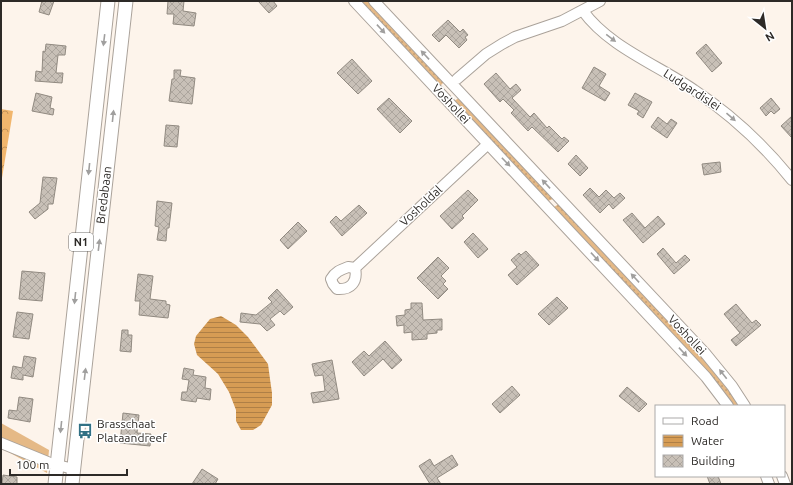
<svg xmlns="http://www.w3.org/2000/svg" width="793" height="485" viewBox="0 0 793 485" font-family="Ubuntu,sans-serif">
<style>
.grass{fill:url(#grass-dots)}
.forest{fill:url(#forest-crowns)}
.park{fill:#e5b986}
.water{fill:url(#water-rules)}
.building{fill:url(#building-cross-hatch);stroke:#918a81}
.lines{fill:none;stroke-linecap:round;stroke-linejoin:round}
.minor-casing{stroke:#aaa29a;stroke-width:12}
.major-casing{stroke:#aaa29a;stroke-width:15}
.minor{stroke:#fff;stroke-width:10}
.major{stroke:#fff;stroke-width:13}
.oneway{fill:#a09f9e}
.labels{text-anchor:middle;stroke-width:3;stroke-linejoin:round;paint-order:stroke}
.shield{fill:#fff;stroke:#6c6a68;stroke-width:1}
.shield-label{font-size:11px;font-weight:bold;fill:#2d2a27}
.street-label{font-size:12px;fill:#2d2a27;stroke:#fff}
.poi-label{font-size:12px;fill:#2d2a27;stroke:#fff;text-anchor:start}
</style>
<defs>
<pattern id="grass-dots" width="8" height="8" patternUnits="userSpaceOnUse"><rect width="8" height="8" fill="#e5b986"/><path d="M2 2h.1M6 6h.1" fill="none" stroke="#c59f74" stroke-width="1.8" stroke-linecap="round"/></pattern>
<pattern id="forest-crowns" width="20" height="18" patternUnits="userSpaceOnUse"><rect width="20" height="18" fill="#f1b66d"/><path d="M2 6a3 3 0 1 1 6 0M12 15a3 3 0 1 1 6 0" fill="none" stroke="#c4945a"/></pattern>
<pattern id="water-rules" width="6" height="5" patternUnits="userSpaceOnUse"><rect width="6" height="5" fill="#d69c54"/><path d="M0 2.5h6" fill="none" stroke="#ae7f46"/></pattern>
<pattern id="building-cross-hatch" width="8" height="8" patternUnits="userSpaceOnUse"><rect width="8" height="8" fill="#c8c0b7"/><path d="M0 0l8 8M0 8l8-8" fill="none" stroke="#aca59d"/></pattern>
</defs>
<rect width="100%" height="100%" fill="#fdf4eb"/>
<!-- grass -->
<path class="grass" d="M 358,1 L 370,1 L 445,81 L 439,87 Z
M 460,97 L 553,195 L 553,199 L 548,201 L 453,102 Z
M 559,204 L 709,363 L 741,406 L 731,406 L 555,210 L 554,207 Z"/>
<!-- forest -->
<path class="forest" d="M 1,109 L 13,111 L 1,184 Z"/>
<!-- park -->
<path class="park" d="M 1,423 L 49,450 L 47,473 L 1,448 Z"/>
<!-- water -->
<path class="water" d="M 221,316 L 236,325 L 248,337 L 268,364 L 270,379 L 272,393 L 272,405 L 261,425 L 253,430 L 241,430 L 236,421 L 236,410 L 229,392 L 218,374 L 197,355 L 194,344 L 196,336 L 210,319 Z"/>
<!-- building -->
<path class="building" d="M 42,1 L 54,1 L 49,15 L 39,12 Z
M 168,1 L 184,1 L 183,11 L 196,13 L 194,26 L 173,24 L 174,14 L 167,14 Z
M 258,1 L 273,1 L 277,6 L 269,13 Z
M 448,20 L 460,32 L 463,29 L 468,35 L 465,37 L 467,40 L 459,48 L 446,35 L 439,42 L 432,35 Z
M 46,44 L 66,46 L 65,55 L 58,55 L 56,73 L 63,73 L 62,83 L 35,81 L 36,71 L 42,72 L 43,51 L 45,52 Z
M 706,44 L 722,63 L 712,72 L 696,53 Z
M 352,59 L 372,81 L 358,94 L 337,73 Z
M 594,67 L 606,74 L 599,86 L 610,93 L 605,101 L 582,88 Z
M 174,70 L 181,70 L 180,76 L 195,78 L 192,104 L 169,101 L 172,79 L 174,79 Z
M 496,73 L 510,89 L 516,84 L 521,90 L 512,98 L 530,117 L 534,113 L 547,128 L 549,126 L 562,139 L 564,137 L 569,141 L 558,152 L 532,127 L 528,131 L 511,113 L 514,110 L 503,99 L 500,102 L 484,84 Z
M 36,93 L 52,97 L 50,108 L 54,109 L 53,115 L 32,111 Z
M 635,93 L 652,102 L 643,118 L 637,114 L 639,111 L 628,105 Z
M 389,98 L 412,121 L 400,133 L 377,109 Z
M 771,98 L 780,109 L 774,114 L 771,111 L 766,116 L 760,108 Z
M 792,116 L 792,138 L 781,126 Z
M 658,117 L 667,124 L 671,119 L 677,123 L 667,138 L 651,127 Z
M 166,125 L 179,126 L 177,147 L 164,146 Z
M 576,155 L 588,168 L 580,176 L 568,164 Z
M 720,162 L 721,172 L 704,175 L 702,164 Z
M 43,177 L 57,178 L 53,204 L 48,204 L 48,209 L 35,219 L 29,212 L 40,203 Z
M 590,188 L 599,197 L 606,190 L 614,198 L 620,193 L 625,198 L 613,209 L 609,204 L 600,213 L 583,195 Z
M 468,190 L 478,200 L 462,216 L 464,218 L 452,229 L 440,216 Z
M 157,201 L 172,203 L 169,228 L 167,228 L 166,241 L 157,240 L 159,227 L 155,226 Z
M 359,205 L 367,213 L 342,236 L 330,222 L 336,216 L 341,221 Z
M 632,213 L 645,228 L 658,216 L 665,224 L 643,243 L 623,220 Z
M 298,222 L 307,231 L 288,249 L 280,240 Z
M 473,233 L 488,249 L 478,258 L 464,242 Z
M 663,248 L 676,263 L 685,255 L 690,260 L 674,274 L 657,254 Z
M 526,251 L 539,265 L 517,285 L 508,275 L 517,267 L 511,260 L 519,253 L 521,255 Z
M 438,257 L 449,268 L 441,276 L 446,281 L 443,284 L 448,289 L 438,299 L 417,278 Z
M 22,271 L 45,273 L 42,301 L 19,299 Z
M 138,274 L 153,276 L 150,299 L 166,301 L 166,304 L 170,305 L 168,318 L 139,315 L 140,301 L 135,301 Z
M 277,289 L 293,307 L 284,315 L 280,311 L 270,319 L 275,325 L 267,331 L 260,324 L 240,322 L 241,313 L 256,315 L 272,302 L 268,298 Z
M 557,297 L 568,308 L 549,325 L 538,314 Z
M 411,303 L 422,303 L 423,320 L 442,319 L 442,330 L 437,330 L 437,333 L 427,334 L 427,339 L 412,340 L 412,332 L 404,333 L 404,325 L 397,326 L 396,316 L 405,315 L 405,310 L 411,309 Z
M 736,304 L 752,323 L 756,320 L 761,325 L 736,346 L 731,340 L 740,333 L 724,314 Z
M 17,312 L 33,314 L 29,339 L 13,337 Z
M 122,330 L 128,330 L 128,335 L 132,335 L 131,352 L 120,351 Z
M 385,341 L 402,360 L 392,369 L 383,359 L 364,376 L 352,362 L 364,351 L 369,356 Z
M 24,356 L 36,358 L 33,377 L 23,375 L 23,380 L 11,378 L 13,366 L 22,368 Z
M 332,360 L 339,399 L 313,403 L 311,393 L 325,391 L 323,375 L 315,376 L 312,364 Z
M 184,368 L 194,370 L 193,375 L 206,377 L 205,388 L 211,389 L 210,400 L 197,398 L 196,402 L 181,400 L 182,392 L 187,392 L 189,380 L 182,379 Z
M 512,386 L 520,395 L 500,413 L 492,404 Z
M 627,387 L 647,404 L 639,412 L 619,396 Z
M 19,397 L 33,399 L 30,422 L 8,418 L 9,410 L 17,411 Z
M 123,413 L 139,415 L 137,433 L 151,434 L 150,446 L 120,443 Z
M 452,455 L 458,465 L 437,478 L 441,484 L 430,484 L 419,466 L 430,459 L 434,466 Z
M 202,469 L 218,479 L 215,484 L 192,484 Z
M 3,475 L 17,477 L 17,484 L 2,484 Z
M 707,476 L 718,476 L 721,484 L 710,484 Z"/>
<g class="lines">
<defs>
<path id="minor" d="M 354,1 L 706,377 L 728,406
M 374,1 L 705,353 L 732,386 L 745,406
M 583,11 C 609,47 658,65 694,90 C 732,115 763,144 792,180
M 457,79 L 486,54 L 502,44 L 515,37 L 562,21 L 600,1
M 348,267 L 355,268 C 358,282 351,290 337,289 L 333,284 L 331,279 C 335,272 340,270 348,267 Z
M 355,268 L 488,144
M 1,443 L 50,463 L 73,469
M 766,476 L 769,484
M 782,476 L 785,484"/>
<path id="major" d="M 55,484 L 108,1
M 72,484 L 126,1"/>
</defs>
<!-- minor casing -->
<use href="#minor" class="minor-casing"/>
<!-- major casing -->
<use href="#major" class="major-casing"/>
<!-- minor -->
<use href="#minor" class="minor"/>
<!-- major -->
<use href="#major" class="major"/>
</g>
<!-- one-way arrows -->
<defs><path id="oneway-solid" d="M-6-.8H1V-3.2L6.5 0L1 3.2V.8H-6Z"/></defs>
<g class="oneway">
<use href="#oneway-solid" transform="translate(381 29) rotate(47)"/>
<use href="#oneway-solid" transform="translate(611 38) rotate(37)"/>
<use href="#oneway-solid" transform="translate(104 40) rotate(97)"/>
<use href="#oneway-solid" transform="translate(425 55) rotate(-133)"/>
<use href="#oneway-solid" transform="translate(113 116) rotate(-84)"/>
<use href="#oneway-solid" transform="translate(731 117) rotate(41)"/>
<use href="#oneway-solid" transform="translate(506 162) rotate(46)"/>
<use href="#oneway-solid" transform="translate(89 169) rotate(96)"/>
<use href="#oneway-solid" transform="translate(546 184) rotate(-133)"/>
<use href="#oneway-solid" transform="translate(99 245) rotate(-83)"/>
<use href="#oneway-solid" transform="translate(595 257) rotate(47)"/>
<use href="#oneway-solid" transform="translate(635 278) rotate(-133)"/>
<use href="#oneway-solid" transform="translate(75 298) rotate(96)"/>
<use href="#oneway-solid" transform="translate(683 352) rotate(47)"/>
<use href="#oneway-solid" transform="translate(85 374) rotate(-83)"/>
<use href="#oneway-solid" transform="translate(723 374) rotate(-128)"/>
<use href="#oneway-solid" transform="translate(61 427) rotate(96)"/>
</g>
<!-- icons -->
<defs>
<symbol id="bus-bare" viewBox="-9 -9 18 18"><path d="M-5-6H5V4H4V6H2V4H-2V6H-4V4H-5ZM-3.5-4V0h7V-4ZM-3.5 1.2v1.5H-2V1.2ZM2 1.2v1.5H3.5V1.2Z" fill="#317185" stroke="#fff" stroke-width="2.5" paint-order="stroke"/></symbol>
</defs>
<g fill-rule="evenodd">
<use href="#bus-bare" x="74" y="420" width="22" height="22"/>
</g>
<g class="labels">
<!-- shield labels -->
<rect class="shield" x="69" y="233" width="24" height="18" rx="3"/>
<g class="shield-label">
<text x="81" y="246">N1</text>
</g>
<!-- street labels -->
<g class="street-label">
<text transform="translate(692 90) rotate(33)" y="4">Ludgardislei</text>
<text transform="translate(451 104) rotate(47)" y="4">Voshollei</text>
<text transform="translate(104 195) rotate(-83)" y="4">Bredabaan</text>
<text transform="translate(421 206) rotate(-43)" y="4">Vosholdal</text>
<text transform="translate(687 335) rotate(47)" y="4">Voshollei</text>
</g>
<!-- poi labels -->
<g class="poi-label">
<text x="97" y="428">Brasschaat<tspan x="97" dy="14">Plataandreef</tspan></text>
</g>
</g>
<!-- border -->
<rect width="793" height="485" fill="none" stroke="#2d2a27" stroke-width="4"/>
<!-- legend -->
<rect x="655" y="405" width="130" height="72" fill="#ffffff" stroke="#abaaa9"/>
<rect x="663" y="418" width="20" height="6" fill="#ffffff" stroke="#abaaa9"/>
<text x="691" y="425" font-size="12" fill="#2d2a27">Road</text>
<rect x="663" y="435" width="20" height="12" fill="url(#water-rules)" stroke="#abaaa9"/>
<text x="691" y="445" font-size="12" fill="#2d2a27">Water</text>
<rect x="663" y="455" width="20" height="12" fill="url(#building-cross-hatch)" stroke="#abaaa9"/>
<text x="691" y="465" font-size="12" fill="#2d2a27">Building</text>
<!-- north arrow -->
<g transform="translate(765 28) rotate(150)" stroke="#ffffff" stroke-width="3" paint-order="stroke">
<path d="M0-3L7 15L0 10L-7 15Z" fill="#2d2a27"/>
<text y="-6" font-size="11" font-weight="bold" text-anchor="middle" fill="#2d2a27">N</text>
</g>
<!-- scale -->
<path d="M10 469v6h117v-6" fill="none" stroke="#2d2a27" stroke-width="2"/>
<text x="16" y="469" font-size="12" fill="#2d2a27" stroke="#ffffff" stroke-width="3" paint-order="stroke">100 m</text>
</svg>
